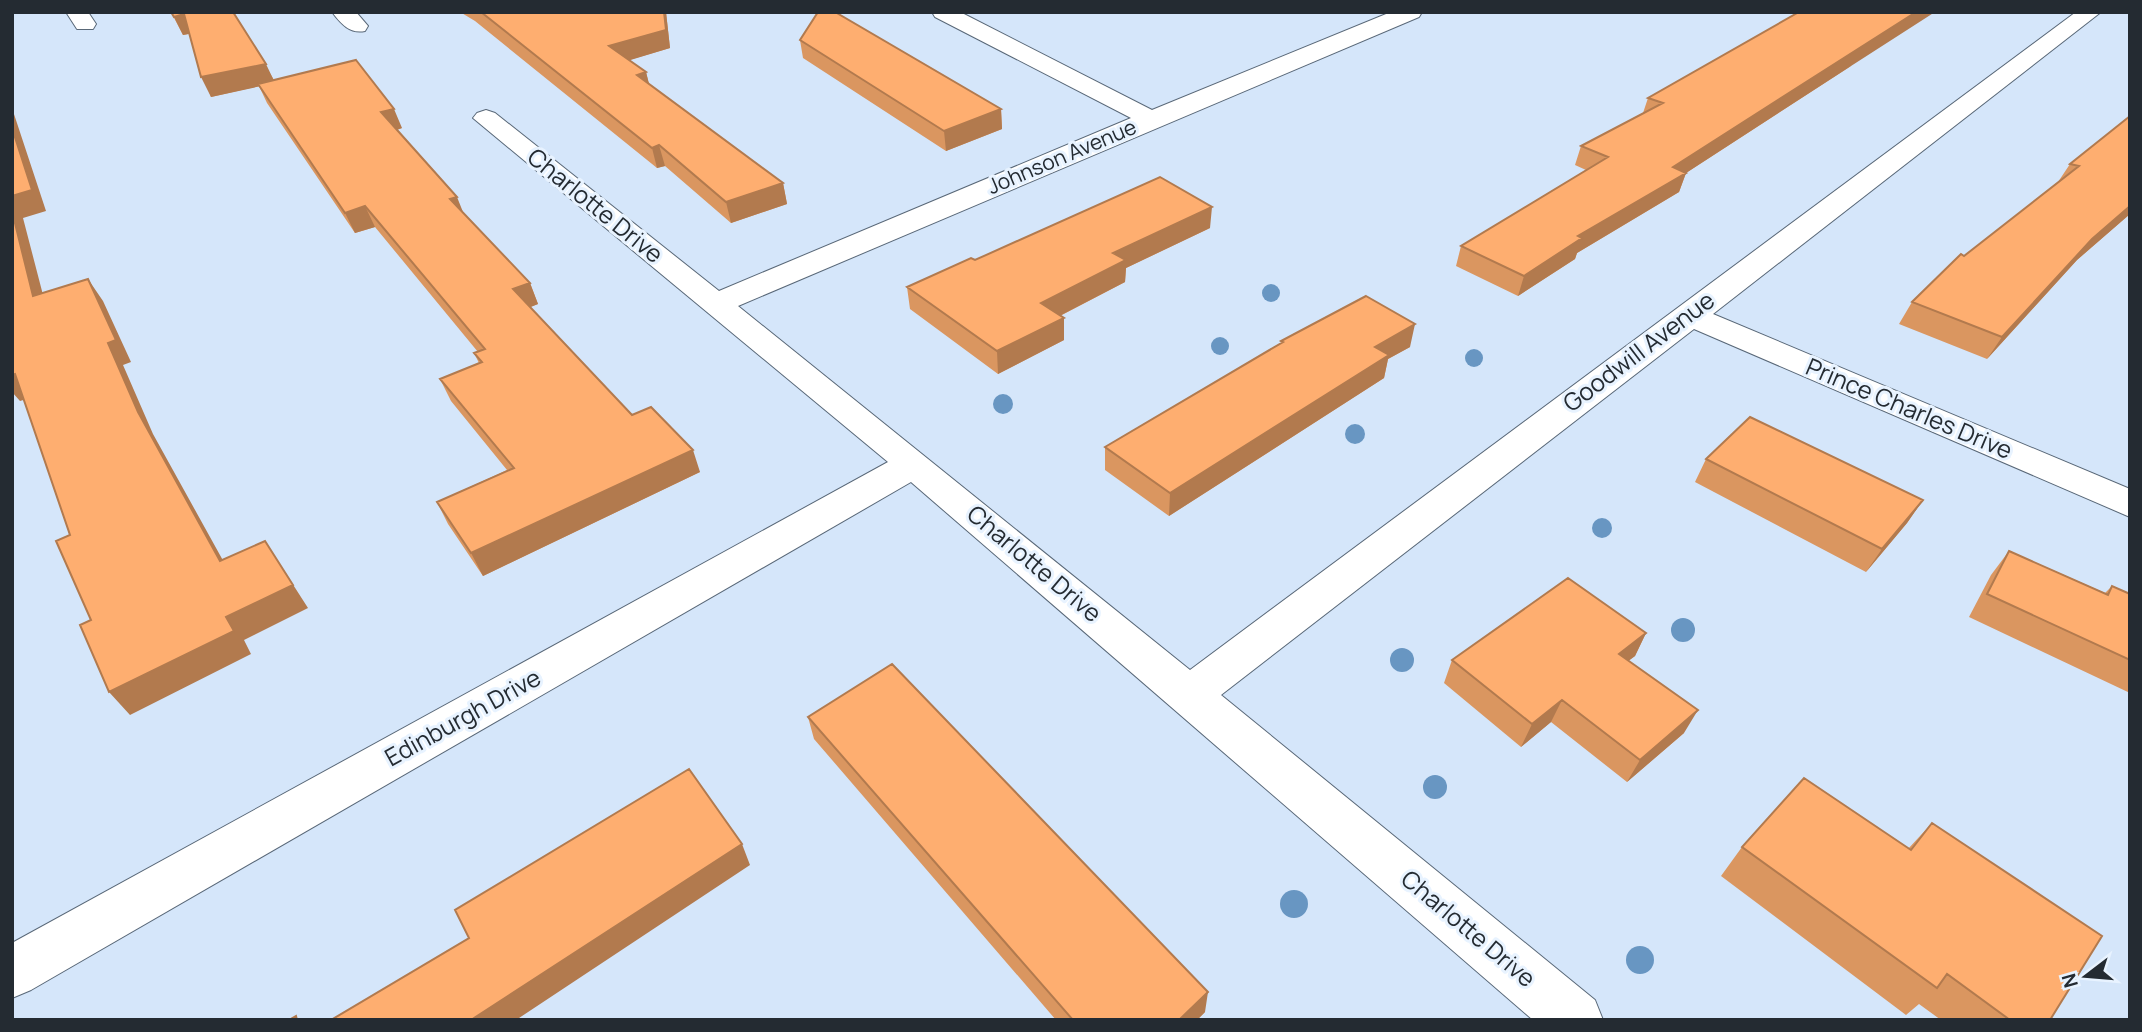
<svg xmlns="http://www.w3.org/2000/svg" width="2142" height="1032" viewBox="0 0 2142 1032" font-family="Manrope,sans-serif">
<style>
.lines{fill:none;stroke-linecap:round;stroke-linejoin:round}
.street-casing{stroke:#596878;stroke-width:2}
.street{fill:#fff;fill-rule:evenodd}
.tree{fill:#6896c2}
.wall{fill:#da9660}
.shaded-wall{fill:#b27a4e}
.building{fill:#feae70;stroke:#b27a4e;stroke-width:2}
.labels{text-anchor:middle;stroke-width:6;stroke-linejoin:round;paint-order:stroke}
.far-street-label{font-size:21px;fill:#242b32;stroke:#e8f3ff}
.street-label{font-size:24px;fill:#242b32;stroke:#e8f3ff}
</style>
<rect width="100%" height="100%" fill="#d5e6fa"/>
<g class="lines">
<defs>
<path id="street" d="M 66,12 L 88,12 L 96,24 L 93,29 L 77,29 Z
M 332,12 L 356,12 L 368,26 L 365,31 C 350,34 341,24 332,12 Z
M 932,12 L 960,12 L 1152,110 L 1391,12 L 1422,12 L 1419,17 L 738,306 L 1190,670 L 2076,12 L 2101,12 L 1713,314 L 2130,489 L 2130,517 L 1694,329 L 1221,695 L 1595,1000 L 1603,1020 L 1533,1020 L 911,482 L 31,990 L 12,998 L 12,943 L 888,462 L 473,118 L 477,113 L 486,110 L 495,113 L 719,291 L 1131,118 L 935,17 Z"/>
</defs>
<!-- street casing -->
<use href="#street" class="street-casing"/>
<!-- street -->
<use href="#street" class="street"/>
</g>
<!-- trees -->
<g class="tree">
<circle cx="1271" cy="293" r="9"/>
<circle cx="1220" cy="346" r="9"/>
<circle cx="1474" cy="358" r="9"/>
<circle cx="1003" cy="404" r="10"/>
<circle cx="1355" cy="434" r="10"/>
<circle cx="1602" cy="528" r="10"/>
<circle cx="1683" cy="630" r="12"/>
<circle cx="1402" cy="660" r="12"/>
<circle cx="1435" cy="787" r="12"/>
<circle cx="1294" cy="904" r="14"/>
<circle cx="1640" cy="960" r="14"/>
</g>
<!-- wall -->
<path class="wall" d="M 171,12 L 233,12 L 274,80 L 402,128 L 397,130 L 463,213 L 530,283 L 538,304 L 530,307 L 632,415 L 700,472 L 483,576 L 448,524 L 437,502 L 507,470 L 451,401 L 440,379 L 479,363 L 474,353 L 478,352 L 375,227 L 355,233 L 267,103 L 259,86 L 211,97 L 189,34 L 183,35 Z
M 460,12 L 666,12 L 670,48 L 629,60 L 646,72 L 649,84 L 783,183 L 787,204 L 731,223 L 665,166 L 657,168 L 475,21 Z
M 800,40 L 1001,109 L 1002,129 L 946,151 L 803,58 Z
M 1851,66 L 1686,173 L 1679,192 L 1577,253 L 1575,259 L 1518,296 L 1456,266 L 1461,246 L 1586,170 L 1575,165 L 1581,146 L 1643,113 L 1648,98 Z
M 2130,116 L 2130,214 L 2077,260 L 1987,359 L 1899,324 L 1912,302 L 1964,256 L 2058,182 L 2070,164 Z
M 1210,228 L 1126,268 L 1125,282 L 1060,316 L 1064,318 L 1064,340 L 998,374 L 910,309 L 907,287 L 975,260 Z
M 1281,341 L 1410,347 L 1388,359 L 1384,378 L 1169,516 L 1105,470 L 1105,447 L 1280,344 Z
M 1706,459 L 1923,500 L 1907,523 L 1866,572 L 1695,482 Z
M 2009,551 L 2105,593 L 2112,586 L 2130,594 L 2130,693 L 1969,617 L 1991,575 Z
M 1646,633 L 1635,656 L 1628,661 L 1684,733 L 1627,782 L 1551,722 L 1521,747 L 1444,683 L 1452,660 Z
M 808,717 L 1205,1012 L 1197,1020 L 1056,1020 L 814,739 Z
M 1932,823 L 2050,1020 L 1941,1020 L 1919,1004 L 1906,1015 L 1721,876 L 1742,847 L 1908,849 Z"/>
<!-- shaded-wall -->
<path class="shaded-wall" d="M 664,12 L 666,12 L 670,48 L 614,65 L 609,46 Z
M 1916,12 L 1935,12 L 1851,66 L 1686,173 L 1679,192 L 1577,253 L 1575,259 L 1518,296 L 1524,276 L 1673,167 Z
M 184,14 L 193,33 L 183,35 L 174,17 Z
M 266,64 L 275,83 L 211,97 L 201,77 Z
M 646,72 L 651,92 L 637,75 Z
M 12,108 L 46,211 L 23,218 L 49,318 L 33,296 L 12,211 Z
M 394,109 L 402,128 L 390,132 L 381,112 Z
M 1001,109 L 1002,129 L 946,151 L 944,131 Z
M 659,145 L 665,166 L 657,168 L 652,148 Z
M 783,183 L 787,204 L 731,223 L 726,202 Z
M 457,197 L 465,217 L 450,199 Z
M 365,206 L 375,227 L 355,233 L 345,213 Z
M 2130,206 L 2130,214 L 2077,260 L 1987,359 L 2002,337 L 2092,239 Z
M 1212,207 L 1210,228 L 1126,268 L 1125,282 L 1042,325 L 1041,303 L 1113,253 Z
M 88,279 L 103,301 L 131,362 L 123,365 L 153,434 L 236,584 L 220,561 L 138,412 L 108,343 Z
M 530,283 L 538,304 L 521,311 L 513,289 Z
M 1064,318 L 1064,340 L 998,374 L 997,351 Z
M 1415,324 L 1410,347 L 1388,359 L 1384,378 L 1169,516 L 1170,493 L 1375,347 Z
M 15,374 L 33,397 L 20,401 L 12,392 L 12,375 Z
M 693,450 L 700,472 L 483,576 L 471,553 Z
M 1923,500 L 1907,523 L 1866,572 L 1882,549 Z
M 265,541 L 308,608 L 244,640 L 251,654 L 130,715 L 109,692 L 226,617 Z
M 1646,633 L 1635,656 L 1607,677 L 1619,654 Z
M 1562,700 L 1551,722 L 1521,747 L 1532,724 Z
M 1698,710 L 1684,733 L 1627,782 L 1640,760 Z
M 742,844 L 750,865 L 516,1020 L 471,1020 Z
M 1208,992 L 1205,1012 L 1197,1020 L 1179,1020 Z"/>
<!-- building -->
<path class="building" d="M 171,12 L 233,12 L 266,64 L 201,77 L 184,14 L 174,17 Z
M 481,12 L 664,12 L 666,30 L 609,46 L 646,72 L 637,75 L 783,183 L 726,202 L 659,145 L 652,148 Z
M 818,12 L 835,12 L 1001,109 L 944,131 L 800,40 Z
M 1799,12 L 1916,12 L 1673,167 L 1686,173 L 1578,236 L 1582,238 L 1524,276 L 1461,246 L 1608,157 L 1581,146 L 1663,103 L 1648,98 Z
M 356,60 L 394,109 L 381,112 L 457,197 L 450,199 L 530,283 L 513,289 L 632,415 L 651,407 L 693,450 L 471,553 L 437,502 L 514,468 L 440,379 L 482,362 L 474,353 L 485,349 L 365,206 L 345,213 L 258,84 Z
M 2130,116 L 2130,206 L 2092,239 L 2002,337 L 1912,302 L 1961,254 L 1964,256 L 2079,166 L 2070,164 Z
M 12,128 L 32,190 L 12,196 Z
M 1160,177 L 1212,207 L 1113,253 L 1126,260 L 1041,303 L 1064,318 L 997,351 L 907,287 L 971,258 L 975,260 Z
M 12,211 L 33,296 L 88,279 L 116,340 L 108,343 L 138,412 L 220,561 L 265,541 L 293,585 L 226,617 L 234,631 L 109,692 L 80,625 L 91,620 L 56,541 L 70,535 L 15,374 L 12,375 Z
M 1366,296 L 1415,324 L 1375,347 L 1389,355 L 1170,493 L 1105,447 L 1283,342 L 1281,341 Z
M 1750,417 L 1923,500 L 1882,549 L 1706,459 Z
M 2009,551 L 2108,595 L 2112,586 L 2130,594 L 2130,660 L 1987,594 Z
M 1568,578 L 1646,633 L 1619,654 L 1698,710 L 1640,760 L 1562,700 L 1532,724 L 1452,660 Z
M 892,664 L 1208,992 L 1179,1020 L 1073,1020 L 808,717 Z
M 689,769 L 742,844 L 471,1020 L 331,1020 L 469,938 L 455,910 Z
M 1804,778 L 1911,850 L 1932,823 L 2102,936 L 2050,1020 L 2010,1020 L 1947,974 L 1937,988 L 1742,847 Z
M 296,1016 L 297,1020 L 289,1020 Z"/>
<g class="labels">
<!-- far-street labels -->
<g class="far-street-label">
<text transform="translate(1062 157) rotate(-23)" y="7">Johnson Avenue</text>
</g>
<!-- street labels -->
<g class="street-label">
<text transform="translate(595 206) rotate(39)" y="8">Charlotte Drive</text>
<text transform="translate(1639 352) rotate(-37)" y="8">Goodwill Avenue</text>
<text transform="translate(1909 409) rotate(23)" y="8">Prince Charles Drive</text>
<text transform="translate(1034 564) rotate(40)" y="8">Charlotte Drive</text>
<text transform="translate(463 718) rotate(-29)" y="8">Edinburgh Drive</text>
<text transform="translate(1468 929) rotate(40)" y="8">Charlotte Drive</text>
</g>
</g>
<!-- border -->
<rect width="2142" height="1032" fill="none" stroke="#242b32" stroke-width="28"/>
<!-- north arrow -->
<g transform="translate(2086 976) rotate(254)" stroke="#e8f3ff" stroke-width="5" paint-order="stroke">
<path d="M0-5L12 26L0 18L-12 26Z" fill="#242b32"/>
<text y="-10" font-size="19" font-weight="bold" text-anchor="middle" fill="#242b32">N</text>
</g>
</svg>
